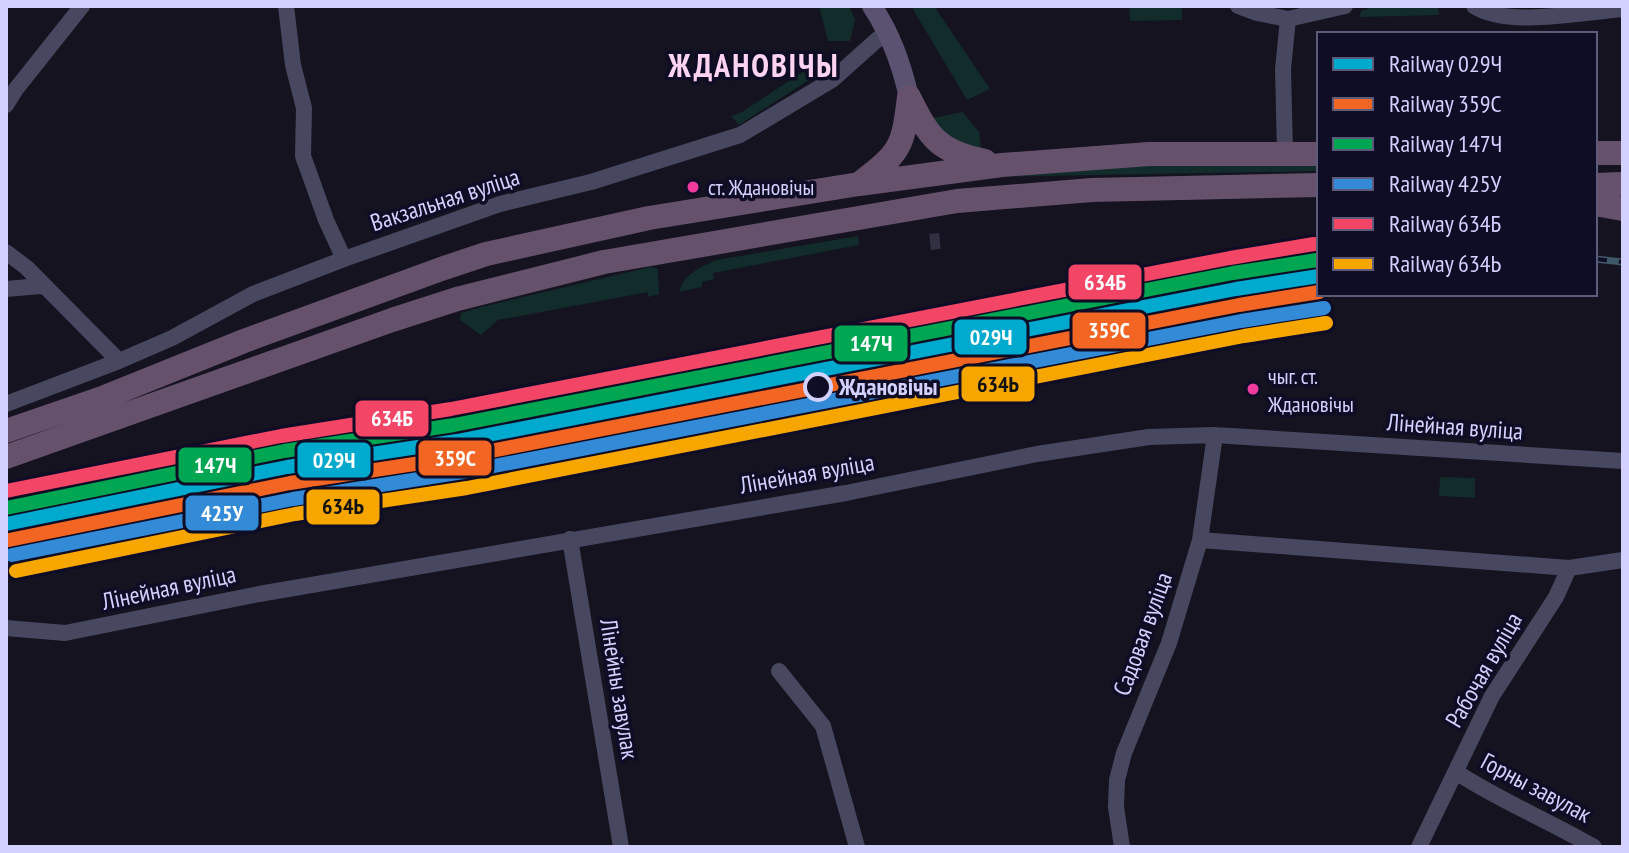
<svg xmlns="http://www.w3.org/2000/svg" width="1629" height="853" viewBox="0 0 1629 853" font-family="'PT Sans Narrow',sans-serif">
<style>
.green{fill:#112c2a}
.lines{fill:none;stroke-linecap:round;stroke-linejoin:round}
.minor-tunnel{stroke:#313041;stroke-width:16;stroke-dasharray:16 8;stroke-linecap:butt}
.minor{stroke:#474860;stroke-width:16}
.major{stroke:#5b5272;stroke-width:20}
.highway{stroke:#66516d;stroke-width:24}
.rail-casing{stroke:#405969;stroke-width:7}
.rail{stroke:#0f0d25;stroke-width:4;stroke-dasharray:12;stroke-linecap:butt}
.rail-1-casing{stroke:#0f0d25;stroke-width:20}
.rail-2-casing{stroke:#0f0d25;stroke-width:20}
.rail-3-casing{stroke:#0f0d25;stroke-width:20}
.rail-4-casing{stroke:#0f0d25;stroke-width:20}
.rail-5-casing{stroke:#0f0d25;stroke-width:20}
.rail-6-casing{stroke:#0f0d25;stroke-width:20}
.rail-1{stroke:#00a9ce;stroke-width:14}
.rail-2{stroke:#f26522;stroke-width:14}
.rail-3{stroke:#00a651;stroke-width:14}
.rail-4{stroke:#338bd7;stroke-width:14}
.rail-5{stroke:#f34667;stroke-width:14}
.rail-6{stroke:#f7a600;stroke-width:14}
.bus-dot{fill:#f13a9d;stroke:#0f0d25;stroke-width:3}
.stop-dot{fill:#0f0d25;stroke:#d3d1ff;stroke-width:4}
.labels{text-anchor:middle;stroke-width:7;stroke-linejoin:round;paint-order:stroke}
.bus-label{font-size:22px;fill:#d3d1ff;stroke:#0f0d25;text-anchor:start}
.street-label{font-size:24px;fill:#d3d1ff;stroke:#0f0d25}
.stop-label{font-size:24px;font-weight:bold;fill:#d3d1ff;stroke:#0f0d25;text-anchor:start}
.district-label{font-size:32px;font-weight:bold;letter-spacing:2px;fill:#ffd3f2;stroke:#0f0d25}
.line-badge{stroke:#0f0d25;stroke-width:3}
.badge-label{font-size:22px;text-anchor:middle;font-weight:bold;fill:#fff}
.pale-badge-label{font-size:22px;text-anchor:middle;font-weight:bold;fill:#111}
</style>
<rect width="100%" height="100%" fill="#14131f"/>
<!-- green -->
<path class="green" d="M 819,6 L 849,6 L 855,20 L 850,41 L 828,41 Z
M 911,6 L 934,6 L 990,89 L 967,100 Z
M 1129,6 L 1182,6 L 1182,20 L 1130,21 Z
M 1379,6 L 1438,6 L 1439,15 L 1359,17 L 1362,10 Z
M 810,67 L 818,74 L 739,125 L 731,116 L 742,112 Z
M 963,112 L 979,132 L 981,148 L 966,150 L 928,119 Z
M 1230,162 L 1319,163 L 1319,171 L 989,177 L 980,171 Z
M 858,236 L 859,245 L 713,273 L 714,279 L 702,282 L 702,287 L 679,292 C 684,274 701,266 717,260 Z
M 650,267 L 658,269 L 659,294 L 648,297 L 648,292 L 498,320 L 481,335 L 460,320 L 461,313 L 481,307 Z
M 1440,477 L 1475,478 L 1475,498 L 1439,496 Z"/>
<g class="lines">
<!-- minor-tunnel -->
<path class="minor-tunnel" d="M 930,242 L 940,241"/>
<!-- minor -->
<path class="minor" d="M 286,6 L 293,65 L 304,108 L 303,156 L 326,220 L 344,259
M 1238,6 L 1257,13 L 1288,19 L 1283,69 L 1285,153
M 1474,6 C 1505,28 1584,12 1623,9
M 1288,19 L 1345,6
M 6,105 L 16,89 L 82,6
M 6,252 L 27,268 L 119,361
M 6,289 L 41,286
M 6,404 L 119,361 L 172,338 L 253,294 L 344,259 L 500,204 L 591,182 L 740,135 L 832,80 L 888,30
M 570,539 L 621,847
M 1200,540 L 1569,568
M 6,628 L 65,633 L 259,594 L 846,493 L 1037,454 L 1149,437 L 1215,435 L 1623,461
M 779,671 L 823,726 L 857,847
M 1456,772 C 1500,801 1548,820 1594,847
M 1122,847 L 1116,807 L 1117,780 L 1124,753 L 1169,643 L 1200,540 L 1215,435
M 1419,847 L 1492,696 L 1556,597 L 1569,568 L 1623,560"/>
<!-- major -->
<path class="major" d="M 872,6 C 891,35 901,63 909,97"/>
<!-- highway -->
<path class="highway" d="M 909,97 C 929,138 939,152 985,161
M 1595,153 L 1623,153
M 860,183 C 901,152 903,147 909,97
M 1595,185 L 1623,184
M 1595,204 L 1623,209
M 6,431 L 105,397 L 244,341 L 444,268 L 486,254 L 649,218 L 859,184 L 1002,165 L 1149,154 L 1319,154
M 6,457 L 392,320 L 457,299 L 604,262 L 957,201 L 1092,190 L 1319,185"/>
<defs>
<path id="rail" d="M 1595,259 L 1623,262
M 911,340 L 1319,264
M 283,457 L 455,429 L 713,380"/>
</defs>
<!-- rail casing -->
<use href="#rail" class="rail-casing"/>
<!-- rail -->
<use href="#rail" class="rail"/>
<defs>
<path id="rail-1" d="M 6,524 L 287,467 L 457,441 L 1236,289 L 1319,276"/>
<path id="rail-2" d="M 9,540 L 290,483 L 460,457 L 1239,305 L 1319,292"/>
<path id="rail-3" d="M 6,508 L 284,451 L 454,425 L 1233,273 L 1317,260"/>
<path id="rail-4" d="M 12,555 L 293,499 L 463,472 L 1241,321 L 1324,308"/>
<path id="rail-5" d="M 6,491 L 281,436 L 451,409 L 1230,258 L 1314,244"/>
<path id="rail-6" d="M 16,571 L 295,514 L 467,488 L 1244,336 L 1326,323"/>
</defs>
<!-- rail-1 casing -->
<use href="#rail-1" class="rail-1-casing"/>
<!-- rail-2 casing -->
<use href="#rail-2" class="rail-2-casing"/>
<!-- rail-3 casing -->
<use href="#rail-3" class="rail-3-casing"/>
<!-- rail-4 casing -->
<use href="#rail-4" class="rail-4-casing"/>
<!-- rail-5 casing -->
<use href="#rail-5" class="rail-5-casing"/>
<!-- rail-6 casing -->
<use href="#rail-6" class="rail-6-casing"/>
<!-- rail-1 -->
<use href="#rail-1" class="rail-1"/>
<!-- rail-2 -->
<use href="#rail-2" class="rail-2"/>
<!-- rail-3 -->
<use href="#rail-3" class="rail-3"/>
<!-- rail-4 -->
<use href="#rail-4" class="rail-4"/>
<!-- rail-5 -->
<use href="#rail-5" class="rail-5"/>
<!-- rail-6 -->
<use href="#rail-6" class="rail-6"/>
</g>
<!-- markers -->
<g class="bus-dot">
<circle cx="693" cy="187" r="7"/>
<circle cx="1253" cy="389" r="7"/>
</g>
<circle class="stop-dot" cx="818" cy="387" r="13"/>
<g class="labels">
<!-- bus labels -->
<g class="bus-label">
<text x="708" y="195">ст. Ждановічы</text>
<text x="1268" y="384">чыг. ст.<tspan x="1268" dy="28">Ждановічы</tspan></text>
</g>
<!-- street labels -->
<g class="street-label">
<text transform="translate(445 200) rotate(-18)" y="8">Вакзальная вуліца</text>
<text transform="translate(1455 427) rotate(4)" y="8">Лінейная вуліца</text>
<text transform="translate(807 474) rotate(-10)" y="8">Лінейная вуліца</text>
<text transform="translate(169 588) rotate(-12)" y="8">Лінейная вуліца</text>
<text transform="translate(1143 634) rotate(-70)" y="8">Садовая вуліца</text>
<text transform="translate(1484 670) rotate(-60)" y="8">Рабочая вуліца</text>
<text transform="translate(619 689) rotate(81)" y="8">Лінейны завулак</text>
<text transform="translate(1536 788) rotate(28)" y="8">Горны завулак</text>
</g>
<!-- stop labels -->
<g class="stop-label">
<text x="839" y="395">Ждановічы</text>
</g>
<!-- district labels -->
<g class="district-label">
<text x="754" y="77">ЖДАНОВІЧЫ</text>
</g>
</g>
<g class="line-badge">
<rect x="1067" y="263" width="76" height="38" rx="8" fill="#f34667"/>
<rect x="1071" y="311" width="76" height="39" rx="8" fill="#f26522"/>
<rect x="953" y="318" width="75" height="38" rx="8" fill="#00a9ce"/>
<rect x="833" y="324" width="76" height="39" rx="8" fill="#00a651"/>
<rect x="960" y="365" width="76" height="38" rx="8" fill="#f7a600"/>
<rect x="354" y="399" width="76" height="39" rx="8" fill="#f34667"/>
<rect x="417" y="439" width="76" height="38" rx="8" fill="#f26522"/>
<rect x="296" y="441" width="76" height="38" rx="8" fill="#00a9ce"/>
<rect x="177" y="446" width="76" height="38" rx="8" fill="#00a651"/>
<rect x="305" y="488" width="76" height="38" rx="8" fill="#f7a600"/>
<rect x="184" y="494" width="76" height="38" rx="8" fill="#338bd7"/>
</g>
<g class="badge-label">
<text x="1105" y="290">634Б</text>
<text x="1109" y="338">359С</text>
<text x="991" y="345">029Ч</text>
<text x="871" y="351">147Ч</text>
<text x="392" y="426">634Б</text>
<text x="455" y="466">359С</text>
<text x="334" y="468">029Ч</text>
<text x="215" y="473">147Ч</text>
<text x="222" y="521">425У</text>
</g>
<g class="pale-badge-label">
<text x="998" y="392">634Ь</text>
<text x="343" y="514">634Ь</text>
</g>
<!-- border -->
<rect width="1629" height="853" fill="none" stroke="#d3d1ff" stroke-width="16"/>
<!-- legend -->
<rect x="1317" y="32" width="280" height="264" fill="#0f0d25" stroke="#5d5b7c" stroke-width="2"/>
<rect x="1333" y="58" width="40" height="12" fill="#00a9ce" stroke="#5d5b7c" stroke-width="2"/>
<text x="1389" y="72" font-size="24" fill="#d3d1ff">Railway 029Ч</text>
<rect x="1333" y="98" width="40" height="12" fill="#f26522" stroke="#5d5b7c" stroke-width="2"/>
<text x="1389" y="112" font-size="24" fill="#d3d1ff">Railway 359С</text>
<rect x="1333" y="138" width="40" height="12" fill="#00a651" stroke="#5d5b7c" stroke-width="2"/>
<text x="1389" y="152" font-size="24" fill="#d3d1ff">Railway 147Ч</text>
<rect x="1333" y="178" width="40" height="12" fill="#338bd7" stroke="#5d5b7c" stroke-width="2"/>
<text x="1389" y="192" font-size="24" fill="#d3d1ff">Railway 425У</text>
<rect x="1333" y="218" width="40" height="12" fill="#f34667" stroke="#5d5b7c" stroke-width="2"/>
<text x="1389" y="232" font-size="24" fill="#d3d1ff">Railway 634Б</text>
<rect x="1333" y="258" width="40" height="12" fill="#f7a600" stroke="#5d5b7c" stroke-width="2"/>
<text x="1389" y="272" font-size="24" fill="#d3d1ff">Railway 634Ь</text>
</svg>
